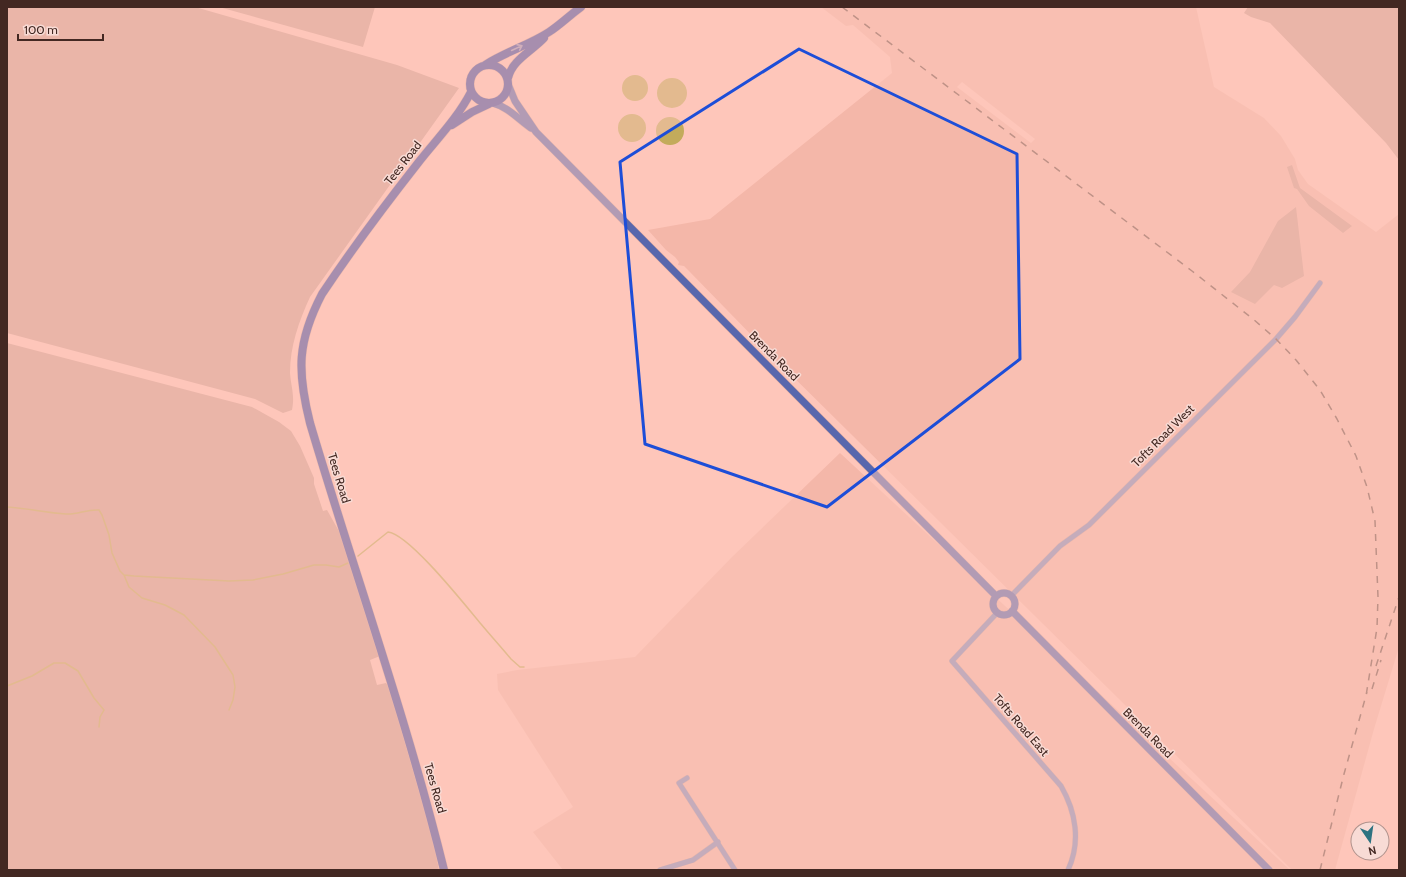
<svg xmlns="http://www.w3.org/2000/svg" width="1406" height="877" viewBox="0 0 1406 877" font-family="Cabin,sans-serif">
<style>
.built{fill:#f4b7a9;fill-rule:evenodd}
.green{fill:#d39f93}
.water{fill:#c3ab5b}
.lines{fill:none;stroke-linecap:round;stroke-linejoin:round}
.stream{stroke:#c3ab5b;stroke-width:1.5}
.minor-casing{stroke:#d9a69c;stroke-width:6}
.secondary-casing{stroke:#d9a69c;stroke-width:8}
.primary-casing{stroke:#d9a69c;stroke-width:9}
.minor{stroke:#808cbc;stroke-width:5}
.secondary{stroke:#5867ad;stroke-width:7}
.primary{stroke:#3e4aa1;stroke-width:8}
.rail{stroke:#74524a;stroke-width:1.5;stroke-dasharray:7 7;stroke-linecap:butt}
.oneway{stroke:#9b92bb}
.marked{fill:none;stroke:#1d4ed8;stroke-width:3;stroke-linejoin:round}
.labels{text-anchor:middle;stroke-width:3;stroke-linejoin:round;paint-order:stroke}
.street-label{font-size:12px;fill:#432822;stroke:#f8dbd5}
</style>
<rect width="100%" height="100%" fill="#fec6ba"/>
<!-- built -->
<path class="built" d="M 821,7 L 1196,7 L 1214,87 L 1264,118 L 1281,136 L 1295,159 L 1298,170 L 1308,184 L 1376,232 L 1399,214 L 1399,647 L 1374,729 L 1335,870 L 1292,870 L 766,350 L 689,271 L 684,266 L 678,265 L 679,262 L 675,257 L 666,250 L 648,230 L 710,219 L 892,73 L 890,57 L 853,25 L 846,26 ZM 962,82 L 1035,139 L 1031,143 L 957,87 Z
M 840,453 L 1290,870 L 563,870 L 533,832 L 573,807 L 498,690 L 497,674 L 517,670 L 635,657 L 732,557 Z"/>
<!-- green -->
<path class="green" d="M 7,7 L 195,7 L 397,65 L 459,88 L 310,297 C 299,321 290,346 290,373 C 291,387 295,395 292,410 L 283,413 L 255,399 L 7,333 Z
M 219,7 L 375,7 L 363,47 Z
M 1248,7 L 1399,7 L 1399,160 L 1386,143 L 1270,23 L 1251,17 L 1244,13 Z
M 1292,165 L 1300,188 L 1352,226 L 1343,233 L 1309,206 L 1297,189 L 1294,188 L 1287,167 Z
M 1296,207 L 1304,276 L 1282,288 L 1274,285 L 1255,304 L 1231,292 L 1250,272 L 1278,221 Z
M 7,343 L 252,407 L 279,422 L 291,431 L 300,446 L 314,478 L 314,484 L 323,511 L 327,510 L 340,533 L 380,656 L 370,660 L 377,685 L 386,683 L 389,687 L 434,843 L 439,870 L 7,870 Z"/>
<!-- water -->
<path class="water" d="M622 88a13 13 0 1 1 26 0a13 13 0 1 1-26 0Z
M657 93a15 15 0 1 1 30 0a15 15 0 1 1-30 0Z
M618 128a14 14 0 1 1 28 0a14 14 0 1 1-28 0Z
M656 131a14 14 0 1 1 28 0a14 14 0 1 1-28 0Z"/>
<g class="lines">
<!-- stream -->
<path class="stream" d="M 7,507 C 27,508 46,513 66,514 C 77,515 87,509 99,510 L 102,515 L 109,535 L 112,553 L 120,571 L 124,575 L 134,576 L 229,581 L 253,580 L 283,574 L 314,565 L 326,565 L 339,567 L 348,563
M 358,556 L 388,532 C 409,534 465,605 481,624 C 491,636 501,647 511,659 L 520,667 L 524,667
M 124,575 L 129,587 L 142,598 L 165,605 L 184,615 L 215,647 L 233,675 L 235,687 L 233,700 L 229,710
M 7,686 L 32,676 L 54,663 L 65,663 L 78,671 L 94,698 L 104,710 L 100,717 L 99,727"/>
<defs>
<path id="minor" d="M 1011,596 L 1060,546 L 1089,525 L 1276,339 L 1295,317 L 1320,283
M 997,613 L 952,661 L 1061,786 C 1076,812 1081,842 1068,870
M 687,778 L 679,783 L 735,870
M 660,870 L 693,860 L 718,842"/>
<path id="secondary" d="M 508,84 L 515,101 L 536,132 L 996,596
M 493,103 C 508,107 518,119 531,128
M993 604a11 11 0 1 1 22 0a11 11 0 1 1-22 0Z
M 1012,611 L 1269,870"/>
<path id="primary" d="M470 84a19 19 0 1 1 38 0a19 19 0 1 1-38 0Z
M 485,65 C 505,52 529,45 549,32 C 560,25 570,15 581,7
M 508,78 C 512,60 532,51 544,38
M 452,125 L 472,112 L 489,104
M 444,870 C 407,719 354,572 310,423 C 297,371 297,342 322,294 C 352,249 385,205 418,163 C 436,140 457,119 471,92"/>
</defs>
<!-- minor casing -->
<use href="#minor" class="minor-casing"/>
<!-- secondary casing -->
<use href="#secondary" class="secondary-casing"/>
<!-- primary casing -->
<use href="#primary" class="primary-casing"/>
<!-- minor -->
<use href="#minor" class="minor"/>
<!-- secondary -->
<use href="#secondary" class="secondary"/>
<!-- primary -->
<use href="#primary" class="primary"/>
<!-- rail -->
<path class="rail" d="M 842,7 L 1192,271 L 1253,319 L 1276,339 L 1296,360 L 1320,390 L 1337,419 L 1356,456 L 1367,487 L 1375,521 L 1378,597 L 1377,628 L 1366,696
M 1376,666 L 1399,597
M 1372,689 L 1381,660
M 1320,870 L 1344,774 L 1367,692"/>
</g>
<!-- one-way arrows -->
<defs><path id="oneway-shaft" d="M-6 0H5M1.5-3L5.5 0L1.5 3" fill="none" stroke-width="1.6" stroke-linecap="round" stroke-linejoin="round"/></defs>
<use class="oneway" href="#oneway-shaft" transform="translate(517 48) rotate(-25)"/>
<!-- marked area -->
<path d="M0 0H1406V877H0ZM 799,49 L 1017,154 L 1020,359 L 827,507 L 645,444 L 620,162 Z" fill="#fec6ba" fill-opacity=".55" fill-rule="evenodd"/>
<path class="marked" d="M 799,49 L 1017,154 L 1020,359 L 827,507 L 645,444 L 620,162 Z"/>
<g class="labels">
<!-- street labels -->
<g class="street-label">
<text transform="translate(403 163) rotate(-52)" y="4">Tees Road</text>
<text transform="translate(774 356) rotate(45)" y="4">Brenda Road</text>
<text transform="translate(1163 436) rotate(-45)" y="4">Tofts Road West</text>
<text transform="translate(339 478) rotate(73)" y="4">Tees Road</text>
<text transform="translate(1021 725) rotate(49)" y="4">Tofts Road East</text>
<text transform="translate(1148 733) rotate(45)" y="4">Brenda Road</text>
<text transform="translate(435 788) rotate(74)" y="4">Tees Road</text>
</g>
</g>
<!-- border -->
<rect width="1406" height="877" fill="none" stroke="#432822" stroke-width="16"/>
<!-- north arrow -->
<g transform="translate(1370 841) rotate(167)"><circle r="19" fill="#f8dbd5" stroke="#b0938d"/>
<path d="M0-3L7 15L0 10L-7 15Z" fill="#2d7381"/>
<text y="-6" font-size="11" font-weight="bold" text-anchor="middle" fill="#432822">N</text>
</g>
<!-- scale -->
<path d="M18 34v6h85v-6" fill="none" stroke="#432822" stroke-width="2"/>
<text x="24" y="34" font-size="12" fill="#432822" stroke="#f8dbd5" stroke-width="3" paint-order="stroke">100 m</text>
</svg>
